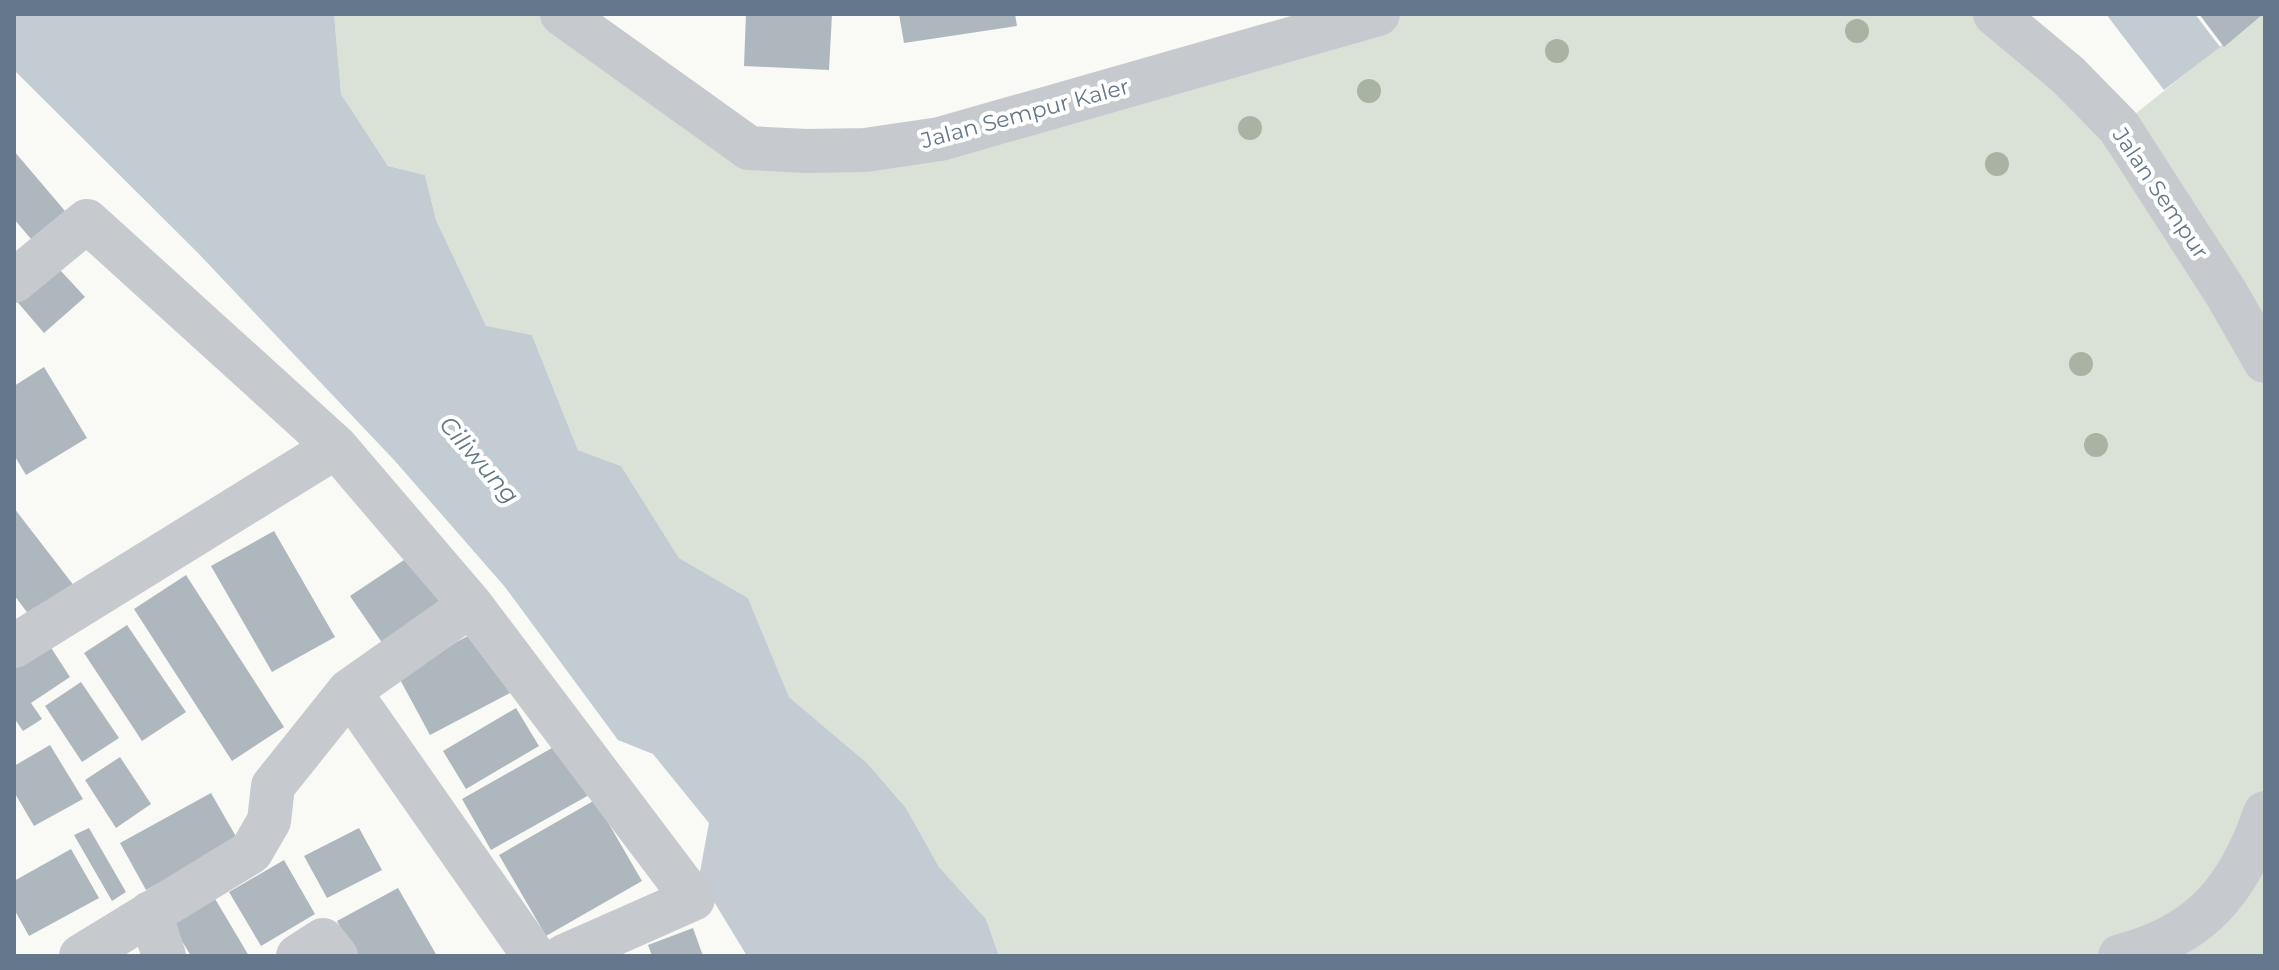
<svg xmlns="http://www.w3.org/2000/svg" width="2279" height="970" viewBox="0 0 2279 970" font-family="Montserrat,sans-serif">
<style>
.green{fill:#dae1d7}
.water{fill:#c2ccd2}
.building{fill:#afb7be}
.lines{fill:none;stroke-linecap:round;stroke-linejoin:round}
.street{stroke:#c6cacf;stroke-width:44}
.tree{fill:#a8b3a4}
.labels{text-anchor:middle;stroke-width:8;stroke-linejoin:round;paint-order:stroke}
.street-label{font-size:22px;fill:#65778a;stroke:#fff}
.water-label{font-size:24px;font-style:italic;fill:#617985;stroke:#fff}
</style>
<rect width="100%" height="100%" fill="#f9f9f6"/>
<!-- green -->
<path class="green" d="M 334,14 L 556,14 L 748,148 L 845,150 L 1381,14 L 1995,14 L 2119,127 L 2260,14 L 2265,14 L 2265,956 L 999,956 L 986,919 L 939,867 L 906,808 L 867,763 L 789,697 L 748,598 L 679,558 L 621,466 L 578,450 L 532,335 L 486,327 L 436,220 L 425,175 L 388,166 L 341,94 Z"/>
<!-- water -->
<path class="water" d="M 14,14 L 334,14 L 341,94 L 388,166 L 425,175 L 436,220 L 486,326 L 532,335 L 578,450 L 621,466 L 679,558 L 748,598 L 789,697 L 867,763 L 906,808 L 939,867 L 986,919 L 999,956 L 747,956 L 699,877 L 709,823 L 653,754 L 618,740 L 505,587 L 395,461 L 198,253 L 14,70 Z
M 2106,14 L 2195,14 L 2220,47 L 2164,90 Z"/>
<!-- building -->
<path class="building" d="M 746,14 L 832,14 L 829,70 L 744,66 Z
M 899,14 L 1015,14 L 1017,26 L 904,43 Z
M 2199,14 L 2263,14 L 2224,47 Z
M 14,151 L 65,211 L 31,239 L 14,219 Z
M 48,257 L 85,297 L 44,333 L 14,298 Z
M 44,367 L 87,438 L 26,475 L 14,455 L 14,386 Z
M 14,508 L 78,591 L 36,624 L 14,595 Z
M 274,531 L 335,637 L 272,672 L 211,566 Z
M 413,554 L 448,605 L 385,647 L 350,596 Z
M 186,575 L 284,727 L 232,761 L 134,609 Z
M 127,625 L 186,712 L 142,741 L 84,653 Z
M 479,630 L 512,692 L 430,735 L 397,674 Z
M 48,643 L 70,677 L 31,703 L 42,719 L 23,731 L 14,718 L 14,666 Z
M 81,682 L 119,738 L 82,762 L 45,706 Z
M 516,708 L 539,746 L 466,789 L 443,751 Z
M 559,744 L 589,795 L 491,850 L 462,799 Z
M 50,745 L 83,799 L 34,826 L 14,792 L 14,766 Z
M 120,757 L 151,804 L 116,828 L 85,780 Z
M 211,793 L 238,840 L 146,890 L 120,843 Z
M 595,800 L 642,881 L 546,936 L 499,855 Z
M 89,828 L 126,892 L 112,901 L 74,835 Z
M 359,828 L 382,870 L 327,898 L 304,856 Z
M 71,849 L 99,898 L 29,936 L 14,909 L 14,881 Z
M 284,860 L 315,914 L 261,946 L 229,892 Z
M 398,888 L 437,956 L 356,956 L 337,921 Z
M 211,892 L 249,956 L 191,956 L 168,918 Z
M 693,928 L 703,956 L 652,956 L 648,945 Z"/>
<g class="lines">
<!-- street -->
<path class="street" d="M 562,14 L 749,148 L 806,151 L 865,150 L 940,139 L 1378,14
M 1995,14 L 2068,75 L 2119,127 L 2226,293 L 2265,361
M 14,281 L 87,221 L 336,447 L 471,605 L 693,899 L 564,956
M 14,646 L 336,447
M 349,691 L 534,956
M 150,913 L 164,956
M 81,956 L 251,852 L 269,821 L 273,786 L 349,691 L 471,605
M 298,956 L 323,940 L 336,956
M 2120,956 C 2201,936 2239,889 2265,813"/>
</g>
<!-- trees -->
<g class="tree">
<circle cx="1857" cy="31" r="12"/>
<circle cx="1557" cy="51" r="12"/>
<circle cx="1369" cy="91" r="12"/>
<circle cx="1250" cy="128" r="12"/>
<circle cx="1997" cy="164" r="12"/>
<circle cx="2081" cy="364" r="12"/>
<circle cx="2096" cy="445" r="12"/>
</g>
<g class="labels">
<!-- street labels -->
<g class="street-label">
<text transform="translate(1025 113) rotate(-15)" y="8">Jalan Sempur Kaler</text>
<text transform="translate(2161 193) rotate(56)" y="8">Jalan Sempur</text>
</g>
<!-- water labels -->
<g class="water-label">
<text transform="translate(479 460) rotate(49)" y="8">Ciliwung</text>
</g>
</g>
<!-- border -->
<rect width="2279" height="970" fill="none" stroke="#65778a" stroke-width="32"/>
</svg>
